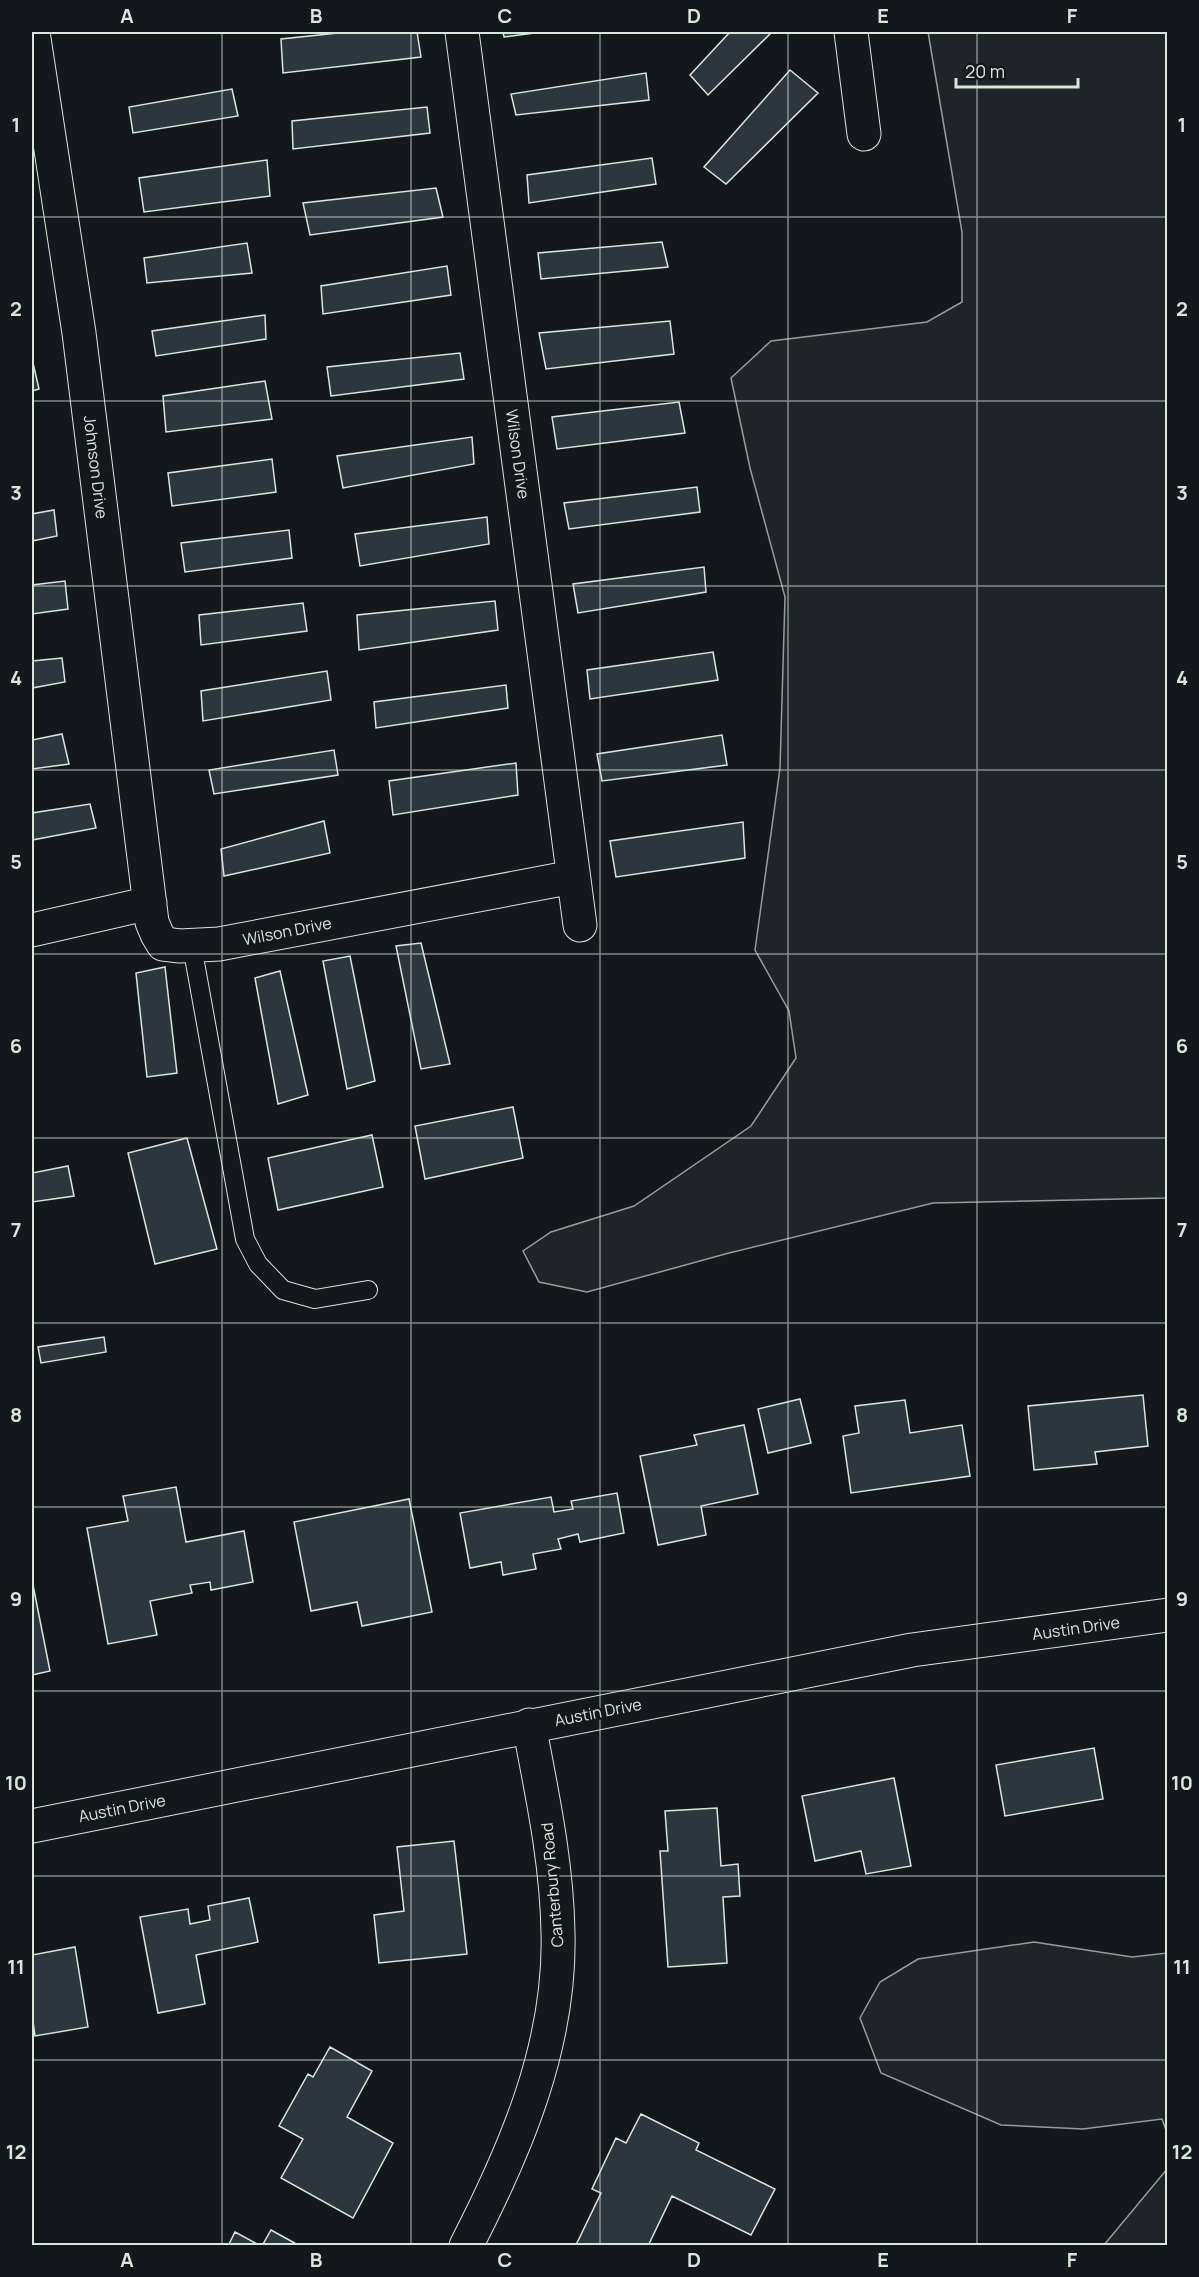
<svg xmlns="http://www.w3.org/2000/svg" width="1199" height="2277" viewBox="0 0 1199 2277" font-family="Manrope,sans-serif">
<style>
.green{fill:#202428;stroke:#939e99;stroke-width:1.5}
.building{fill:#2c363c;stroke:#d8e6dc;stroke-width:1.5}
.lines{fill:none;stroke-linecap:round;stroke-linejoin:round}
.lane-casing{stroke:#d8e6dc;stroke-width:20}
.street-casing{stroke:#d8e6dc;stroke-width:35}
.lane{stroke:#14181c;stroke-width:18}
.street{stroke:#14181c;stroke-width:33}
.grid{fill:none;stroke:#d8e6dc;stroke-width:1.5;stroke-opacity:0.55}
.labels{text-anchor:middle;stroke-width:4.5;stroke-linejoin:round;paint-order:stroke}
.street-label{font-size:16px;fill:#d8e6dc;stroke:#14181c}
.neatline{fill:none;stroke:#d8e6dc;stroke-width:2}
.grid-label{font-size:20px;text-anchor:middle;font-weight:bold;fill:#d8e6dc}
</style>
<rect width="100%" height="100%" fill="#14181c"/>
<!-- green -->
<path class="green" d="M 928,32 L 1167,32 L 1167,1198 L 933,1203 L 729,1253 L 587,1292 L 539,1282 L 523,1251 L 551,1232 L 634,1206 L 751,1126 L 796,1058 L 789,1011 L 755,950 L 780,768 L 785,597 L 750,468 L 731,378 L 771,341 L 927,322 L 962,302 L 962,232 Z
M 1034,1942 L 1132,1957 L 1167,1953 L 1167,2133 L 1162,2119 L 1083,2129 L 1001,2125 L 881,2073 L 860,2018 L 880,1982 L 918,1959 Z
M 1167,2169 L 1167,2245 L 1104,2245 Z"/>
<!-- building -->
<path class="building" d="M 348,32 L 417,32 L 421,57 L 283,73 L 281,39 Z
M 503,32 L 542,32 L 504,37 Z
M 730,32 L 772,32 L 708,95 L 690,75 Z
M 790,70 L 818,93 L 726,184 L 704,167 Z
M 646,73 L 649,100 L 516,115 L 511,94 Z
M 232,89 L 238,116 L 133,133 L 129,107 Z
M 427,107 L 430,133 L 293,149 L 292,121 Z
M 652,158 L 656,184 L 529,203 L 527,175 Z
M 267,160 L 270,196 L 144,212 L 139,178 Z
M 436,188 L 443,217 L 310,235 L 303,203 Z
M 662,242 L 668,267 L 541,279 L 538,253 Z
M 247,243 L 252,273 L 147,283 L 144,258 Z
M 447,266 L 451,295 L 323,314 L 321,286 Z
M 265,315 L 266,339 L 156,356 L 152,331 Z
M 670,321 L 674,354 L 546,369 L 539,333 Z
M 460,353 L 464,379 L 331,396 L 327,367 Z
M 32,363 L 33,363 L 39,389 L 32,391 Z
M 265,381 L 272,419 L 166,432 L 163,396 Z
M 679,402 L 685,433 L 557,449 L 552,417 Z
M 472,437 L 474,464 L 343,488 L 337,456 Z
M 272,459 L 276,492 L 172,506 L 168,473 Z
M 697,487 L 700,512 L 569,529 L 564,503 Z
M 54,510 L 57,536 L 32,541 L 32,514 Z
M 487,517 L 489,544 L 360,566 L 355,534 Z
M 289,530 L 292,558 L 185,572 L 181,543 Z
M 704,567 L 706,592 L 578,613 L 573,584 Z
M 65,581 L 68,609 L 32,614 L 32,585 Z
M 495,601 L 498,630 L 359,650 L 357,615 Z
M 303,603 L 307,631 L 201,645 L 199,615 Z
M 713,652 L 718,680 L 590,699 L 587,670 Z
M 62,658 L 65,682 L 32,688 L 32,661 Z
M 327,671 L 331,700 L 203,721 L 201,691 Z
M 506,685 L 508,708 L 376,728 L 374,702 Z
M 62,734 L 69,764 L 32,769 L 32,740 Z
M 722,735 L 727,765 L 602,781 L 597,754 Z
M 334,750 L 338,775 L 214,794 L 209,770 Z
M 516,763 L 518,795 L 393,815 L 389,781 Z
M 90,804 L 96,828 L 32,840 L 32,813 Z
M 324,821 L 330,853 L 224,876 L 221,849 Z
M 743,822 L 745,858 L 616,877 L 610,841 Z
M 421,943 L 450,1064 L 421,1069 L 396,946 Z
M 350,956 L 375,1081 L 347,1089 L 323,961 Z
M 165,967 L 177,1073 L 147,1077 L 136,973 Z
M 280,971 L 308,1095 L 278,1104 L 255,978 Z
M 513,1107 L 523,1158 L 425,1179 L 415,1126 Z
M 372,1135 L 383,1187 L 278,1210 L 268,1158 Z
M 187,1138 L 217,1249 L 155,1264 L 128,1153 Z
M 68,1166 L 74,1196 L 32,1202 L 32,1173 Z
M 104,1337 L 106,1352 L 41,1363 L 38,1347 Z
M 1143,1395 L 1148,1446 L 1095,1452 L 1097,1464 L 1034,1470 L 1028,1406 Z
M 800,1399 L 811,1443 L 768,1453 L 758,1409 Z
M 905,1400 L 910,1433 L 962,1425 L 970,1476 L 851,1493 L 843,1436 L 859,1433 L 855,1406 Z
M 744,1425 L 758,1494 L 701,1506 L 706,1535 L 658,1545 L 640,1456 L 697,1445 L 694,1435 Z
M 176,1487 L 186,1542 L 244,1531 L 253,1582 L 211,1590 L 210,1582 L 190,1585 L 192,1593 L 150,1601 L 157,1635 L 108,1644 L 87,1528 L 128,1521 L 123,1496 Z
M 617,1493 L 624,1533 L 580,1542 L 578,1534 L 558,1539 L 561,1549 L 533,1554 L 536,1569 L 503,1575 L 501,1562 L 470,1568 L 460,1513 L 551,1497 L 554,1512 L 573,1509 L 571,1501 Z
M 409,1499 L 432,1612 L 362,1626 L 357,1602 L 311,1611 L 294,1522 Z
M 32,1580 L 50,1671 L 32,1675 Z
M 1094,1748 L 1103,1799 L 1005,1816 L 996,1765 Z
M 894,1778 L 911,1866 L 866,1874 L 861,1851 L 815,1861 L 802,1796 Z
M 717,1808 L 721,1866 L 738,1864 L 740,1896 L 723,1897 L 727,1963 L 668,1967 L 660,1851 L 668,1851 L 665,1811 Z
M 454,1841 L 467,1954 L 379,1963 L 374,1915 L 404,1911 L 397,1847 Z
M 249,1898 L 258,1942 L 196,1955 L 205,2004 L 158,2013 L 140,1917 L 188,1909 L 190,1924 L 210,1920 L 208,1906 Z
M 75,1947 L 88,2027 L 35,2036 L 32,2014 L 32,1955 Z
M 330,2047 L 372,2071 L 347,2117 L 393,2143 L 353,2218 L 281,2178 L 303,2139 L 279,2126 L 308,2074 L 313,2077 Z
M 641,2114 L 699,2143 L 696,2150 L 775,2189 L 751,2235 L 672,2196 L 648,2246 L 576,2245 L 601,2193 L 592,2189 L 616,2138 L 626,2143 Z
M 271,2230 L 300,2246 L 262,2246 Z
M 235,2232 L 261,2246 L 228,2246 Z"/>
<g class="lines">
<defs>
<path id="lane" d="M 192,946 L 245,1239 L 258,1264 L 283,1290 L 315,1299 L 368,1290"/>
<path id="street" d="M 33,32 L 79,333 L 152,922 L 157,934 L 163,944 L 180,946 L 219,944 L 573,877
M 462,32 L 580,925
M 851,32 L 864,134
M 32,930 L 150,903
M 32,1826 L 912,1650 L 1168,1615
M 466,2246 C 516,2149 561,2044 558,1933 C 557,1863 542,1794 529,1725"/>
</defs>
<!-- lane casing -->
<use href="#lane" class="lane-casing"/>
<!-- street casing -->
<use href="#street" class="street-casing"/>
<!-- lane -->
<use href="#lane" class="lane"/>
<!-- street -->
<use href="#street" class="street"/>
</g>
<!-- grid -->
<path class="grid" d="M 222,32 L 222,2246M 411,32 L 411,2246M 600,32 L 600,2246M 788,32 L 788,2246M 977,32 L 977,2246M 32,217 L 1168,217M 32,401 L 1168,401M 32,586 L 1168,586M 32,770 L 1168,770M 32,954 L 1168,954M 32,1138 L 1168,1138M 32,1323 L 1168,1323M 32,1507 L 1168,1507M 32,1691 L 1168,1691M 32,1876 L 1168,1876M 32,2060 L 1168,2060"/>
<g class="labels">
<!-- street labels -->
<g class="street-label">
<text transform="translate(518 454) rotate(82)" y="6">Wilson Drive</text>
<text transform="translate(96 467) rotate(83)" y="6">Johnson Drive</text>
<text transform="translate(287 931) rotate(-11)" y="6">Wilson Drive</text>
<text transform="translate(1076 1628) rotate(-8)" y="6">Austin Drive</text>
<text transform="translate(598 1712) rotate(-11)" y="6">Austin Drive</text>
<text transform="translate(122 1808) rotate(-11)" y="6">Austin Drive</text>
<text transform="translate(552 1885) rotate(-95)" y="6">Canterbury Road</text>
</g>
</g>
<!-- border -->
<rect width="1199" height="2277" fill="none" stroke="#14181c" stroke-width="66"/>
<!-- scale -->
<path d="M956 78v9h122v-9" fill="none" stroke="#d8e6dc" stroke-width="3"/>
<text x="965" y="78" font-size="18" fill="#d8e6dc" stroke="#14181c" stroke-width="4.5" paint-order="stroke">20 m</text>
<rect x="33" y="33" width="1133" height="2211" class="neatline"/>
<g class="grid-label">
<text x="127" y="23">A</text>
<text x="316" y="23">B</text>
<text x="505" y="23">C</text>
<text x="694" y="23">D</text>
<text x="883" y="23">E</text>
<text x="1072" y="23">F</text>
<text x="16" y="132">1</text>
<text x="1182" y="132">1</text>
<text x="16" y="316">2</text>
<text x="1182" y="316">2</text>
<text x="16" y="500">3</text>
<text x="1182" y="500">3</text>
<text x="16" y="685">4</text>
<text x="1182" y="685">4</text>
<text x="16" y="869">5</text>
<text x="1182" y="869">5</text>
<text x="16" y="1053">6</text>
<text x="1182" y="1053">6</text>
<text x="16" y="1237">7</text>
<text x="1182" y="1237">7</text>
<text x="16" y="1422">8</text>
<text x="1182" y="1422">8</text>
<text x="16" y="1606">9</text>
<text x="1182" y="1606">9</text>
<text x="16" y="1790">10</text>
<text x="1182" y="1790">10</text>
<text x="16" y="1974">11</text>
<text x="1182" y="1974">11</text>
<text x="16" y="2159">12</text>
<text x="1182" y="2159">12</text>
<text x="127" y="2267">A</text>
<text x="316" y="2267">B</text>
<text x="505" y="2267">C</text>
<text x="694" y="2267">D</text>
<text x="883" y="2267">E</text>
<text x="1072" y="2267">F</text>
</g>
</svg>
